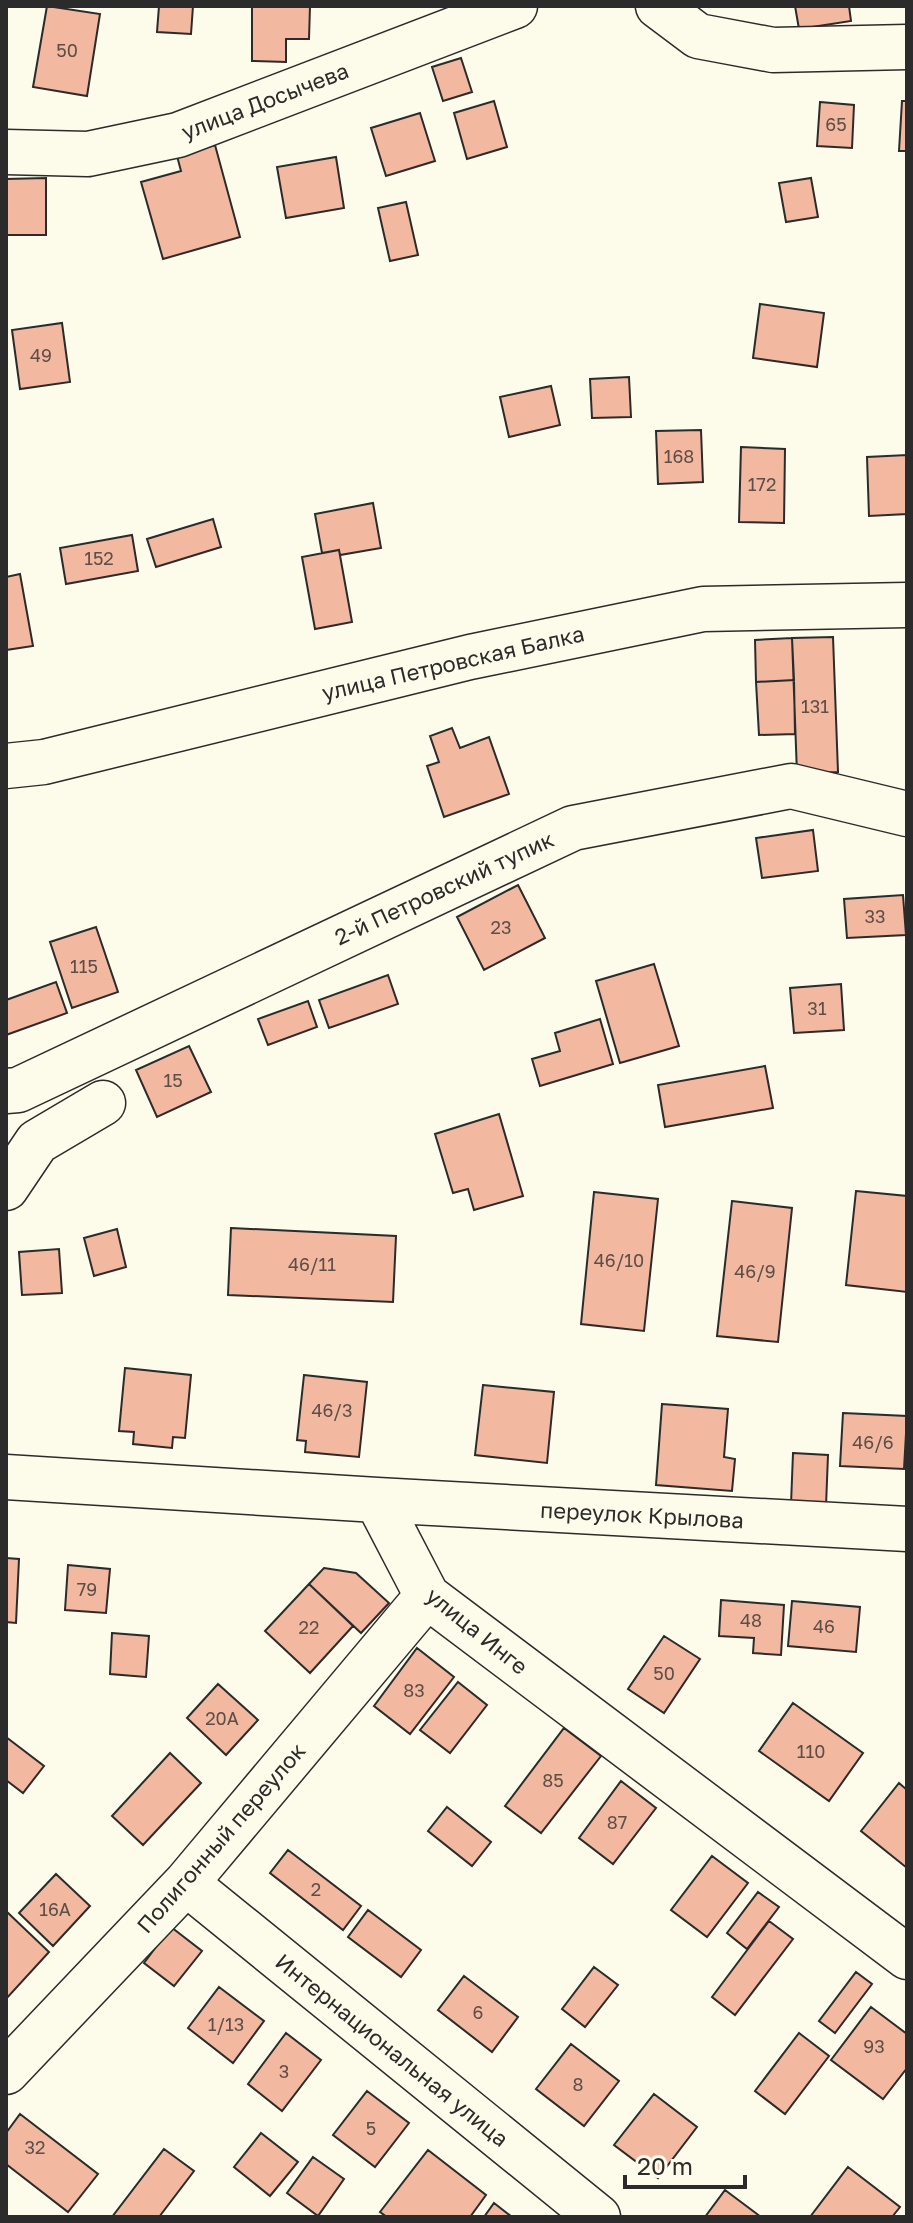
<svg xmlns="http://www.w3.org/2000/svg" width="913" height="2223" viewBox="0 0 913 2223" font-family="'Golos Text',sans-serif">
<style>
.building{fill:#f2b8a0;stroke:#2b2b2b;stroke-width:2}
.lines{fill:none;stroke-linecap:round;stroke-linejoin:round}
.minor-casing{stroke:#2b2b2b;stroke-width:47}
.minor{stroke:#fdfbea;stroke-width:44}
.labels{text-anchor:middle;stroke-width:6;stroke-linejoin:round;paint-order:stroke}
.number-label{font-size:18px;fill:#5d4e48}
.street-label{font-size:22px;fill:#2b2b2b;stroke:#fdfbea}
</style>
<rect width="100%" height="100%" fill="#fdfbea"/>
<!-- building -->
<path class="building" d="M 47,6 L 100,14 L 87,96 L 33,87 Z
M 159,6 L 193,6 L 191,34 L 157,32 Z
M 252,6 L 310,6 L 309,39 L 286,39 L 286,62 L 252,61 Z
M 795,6 L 849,6 L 851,21 L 799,29 Z
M 461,58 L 472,92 L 443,101 L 432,67 Z
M 494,101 L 507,147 L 467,159 L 454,113 Z
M 902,101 L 907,101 L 907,151 L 899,151 Z
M 820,102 L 854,105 L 852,148 L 817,146 Z
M 420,113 L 435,161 L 386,176 L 371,128 Z
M 215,145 L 240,237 L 163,259 L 141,182 L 181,171 L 177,156 Z
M 336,157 L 344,208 L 286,218 L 277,167 Z
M 46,178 L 46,235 L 6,235 L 6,179 Z
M 811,178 L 818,217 L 786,222 L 779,183 Z
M 406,202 L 418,255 L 390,261 L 378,208 Z
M 760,304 L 824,313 L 817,367 L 753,358 Z
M 62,323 L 70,382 L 20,389 L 12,330 Z
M 629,377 L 631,417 L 592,418 L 590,379 Z
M 551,386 L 560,425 L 509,437 L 500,397 Z
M 701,430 L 703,482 L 658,484 L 656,431 Z
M 741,447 L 785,449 L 784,523 L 739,522 Z
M 907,455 L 907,514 L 869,516 L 867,457 Z
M 373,503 L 381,548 L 340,555 L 339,550 L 322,553 L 315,514 Z
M 213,519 L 221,547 L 156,567 L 147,539 Z
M 132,535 L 138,571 L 66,584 L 60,548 Z
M 339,550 L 352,622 L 315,629 L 302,557 Z
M 20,574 L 33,646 L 6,650 L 6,577 Z
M 833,637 L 838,772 L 797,774 L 792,638 Z
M 792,638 L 794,680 L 756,682 L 755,640 Z
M 794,680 L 795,734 L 759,735 L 756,682 Z
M 452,728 L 460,748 L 489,737 L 509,794 L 444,817 L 427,766 L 439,762 L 430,736 Z
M 813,830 L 818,871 L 762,878 L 756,838 Z
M 518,885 L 545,938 L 484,970 L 457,917 Z
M 903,895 L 906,935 L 847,938 L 844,899 Z
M 96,927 L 118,992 L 72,1008 L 50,942 Z
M 654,964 L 679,1046 L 620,1063 L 596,981 Z
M 388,975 L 398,1004 L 329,1028 L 319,1000 Z
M 56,982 L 67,1013 L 6,1035 L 6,1000 Z
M 841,984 L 844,1030 L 794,1033 L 790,988 Z
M 308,1001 L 317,1027 L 268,1045 L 258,1019 Z
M 600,1019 L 613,1064 L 540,1086 L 532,1059 L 560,1051 L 555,1033 Z
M 189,1046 L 211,1092 L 157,1117 L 136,1070 Z
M 765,1066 L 773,1108 L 665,1127 L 658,1085 Z
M 499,1114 L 523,1196 L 474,1210 L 468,1189 L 453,1193 L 435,1134 Z
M 856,1191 L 907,1196 L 907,1292 L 846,1285 Z
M 594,1192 L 658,1199 L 644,1331 L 581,1324 Z
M 732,1201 L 792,1208 L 778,1342 L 717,1336 Z
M 231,1228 L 396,1236 L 393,1302 L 228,1295 Z
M 117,1229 L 126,1267 L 94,1276 L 84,1238 Z
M 59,1249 L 62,1293 L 22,1295 L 19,1252 Z
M 125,1368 L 191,1375 L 185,1438 L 173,1437 L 172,1448 L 133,1444 L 134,1432 L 119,1431 Z
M 304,1375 L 367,1382 L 359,1457 L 305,1452 L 306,1441 L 297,1440 Z
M 483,1385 L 554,1392 L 547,1463 L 475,1455 Z
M 662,1404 L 728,1409 L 724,1457 L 735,1459 L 732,1491 L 656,1485 Z
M 843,1413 L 907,1416 L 904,1469 L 840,1466 Z
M 793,1453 L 828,1455 L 826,1506 L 791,1504 Z
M 6,1558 L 19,1559 L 16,1623 L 6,1622 Z
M 68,1565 L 110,1569 L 106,1613 L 65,1610 Z
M 324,1568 L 356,1573 L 389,1603 L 361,1633 L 309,1584 Z
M 309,1584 L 353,1626 L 310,1673 L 265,1631 Z
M 721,1600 L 784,1605 L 781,1655 L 753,1653 L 754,1638 L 719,1636 Z
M 792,1601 L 860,1607 L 856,1652 L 788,1646 Z
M 112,1633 L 149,1636 L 146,1677 L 110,1674 Z
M 664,1636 L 700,1659 L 664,1713 L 628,1689 Z
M 417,1648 L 454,1677 L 410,1734 L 374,1706 Z
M 458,1682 L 487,1705 L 450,1753 L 420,1730 Z
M 218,1684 L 258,1720 L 226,1755 L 187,1718 Z
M 793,1703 L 863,1753 L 829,1801 L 759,1751 Z
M 564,1728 L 601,1756 L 541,1833 L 505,1806 Z
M 6,1737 L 44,1766 L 23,1793 L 6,1780 Z
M 170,1753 L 201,1783 L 143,1845 L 112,1816 Z
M 621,1781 L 656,1808 L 613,1864 L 579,1838 Z
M 899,1783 L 907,1790 L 907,1868 L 861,1831 Z
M 447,1807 L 491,1842 L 472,1866 L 428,1831 Z
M 288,1850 L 361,1906 L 343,1930 L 270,1873 Z
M 712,1856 L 748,1883 L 707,1937 L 671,1910 Z
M 56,1874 L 90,1906 L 53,1946 L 19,1913 Z
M 758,1892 L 779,1907 L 747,1949 L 727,1933 Z
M 368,1910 L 421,1950 L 401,1977 L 348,1937 Z
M 6,1911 L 49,1952 L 6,1999 Z
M 769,1921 L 793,1939 L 735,2015 L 712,1997 Z
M 171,1927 L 202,1951 L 174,1986 L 144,1963 Z
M 594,1967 L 618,1985 L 585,2027 L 562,2009 Z
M 856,1972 L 872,1984 L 835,2033 L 819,2021 Z
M 464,1976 L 518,2017 L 492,2052 L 438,2010 Z
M 219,1987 L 264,2021 L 233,2063 L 188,2028 Z
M 871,2007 L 907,2034 L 907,2068 L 883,2099 L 831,2060 Z
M 286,2033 L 321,2060 L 282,2111 L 248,2084 Z
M 799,2033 L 829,2056 L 785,2114 L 755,2091 Z
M 571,2044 L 619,2081 L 584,2126 L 536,2089 Z
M 367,2091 L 409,2123 L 375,2167 L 333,2135 Z
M 654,2094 L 697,2127 L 658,2178 L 614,2145 Z
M 20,2114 L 98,2174 L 68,2212 L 6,2164 L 6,2133 Z
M 261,2133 L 298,2162 L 270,2196 L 234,2167 Z
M 164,2149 L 194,2171 L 159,2217 L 112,2217 Z
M 428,2150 L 486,2195 L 470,2217 L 387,2217 L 380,2212 Z
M 313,2157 L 344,2179 L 318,2216 L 287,2193 Z
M 848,2167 L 900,2207 L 892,2217 L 810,2217 Z
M 725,2190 L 761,2217 L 705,2217 Z
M 494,2203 L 512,2217 L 484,2217 Z"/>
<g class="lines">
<defs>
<path id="minor" d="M 658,6 L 698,36 L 773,50 L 907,47
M 6,152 L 88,154 L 178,135 L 515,6
M 6,766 L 44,762 L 470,657 L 703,609 L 907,605
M 6,1091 L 18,1090 L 573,828 L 791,786 L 907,814
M 6,1188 L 37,1142 L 103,1103
M 6,1477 L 377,1500 L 907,1529
M 377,1500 L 427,1596 L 907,1957
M 186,1883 L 598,2217
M 6,2072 L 186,1883 L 427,1596"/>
</defs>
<!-- minor casing -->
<use href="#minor" class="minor-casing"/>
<!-- minor -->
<use href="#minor" class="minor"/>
</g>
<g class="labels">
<!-- number labels -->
<g class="number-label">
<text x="67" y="57">50</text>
<text x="836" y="131">65</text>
<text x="41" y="362">49</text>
<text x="679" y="463">168</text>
<text x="762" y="491">172</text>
<text x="99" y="565">152</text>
<text x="815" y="713">131</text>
<text x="875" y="923">33</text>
<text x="501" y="934">23</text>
<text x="84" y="973">115</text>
<text x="817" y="1015">31</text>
<text x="173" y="1087">15</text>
<text x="619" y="1267">46/10</text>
<text x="312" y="1271">46/11</text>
<text x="755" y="1278">46/9</text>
<text x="332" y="1417">46/3</text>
<text x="873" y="1449">46/6</text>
<text x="87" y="1596">79</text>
<text x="751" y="1627">48</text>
<text x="824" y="1633">46</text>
<text x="309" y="1634">22</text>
<text x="664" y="1680">50</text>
<text x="414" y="1697">83</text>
<text x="222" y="1725">20А</text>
<text x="811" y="1758">110</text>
<text x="553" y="1787">85</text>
<text x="617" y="1829">87</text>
<text x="316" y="1896">2</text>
<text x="55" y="1916">16А</text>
<text x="478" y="2019">6</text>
<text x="226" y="2031">1/13</text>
<text x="874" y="2053">93</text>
<text x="284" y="2078">3</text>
<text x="578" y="2091">8</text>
<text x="371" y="2135">5</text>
<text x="35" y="2154">32</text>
</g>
<!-- street labels -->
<g class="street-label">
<text transform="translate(265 101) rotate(-21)" y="8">улица Досычева</text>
<text transform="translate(453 663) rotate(-13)" y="8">улица Петровская Балка</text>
<text transform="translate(444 888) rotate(-25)" y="8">2-й Петровский тупик</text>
<text transform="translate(642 1515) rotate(3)" y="8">переулок Крылова</text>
<text transform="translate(477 1631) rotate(39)" y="8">улица Инге</text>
<text transform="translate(221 1838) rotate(-49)" y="8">Полигонный переулок</text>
<text transform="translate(392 2050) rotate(39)" y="8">Интернациональная улица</text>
</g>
</g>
<!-- border -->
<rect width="913" height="2223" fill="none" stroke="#2b2b2b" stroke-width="16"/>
<!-- scale -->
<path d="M625 2175v12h120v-12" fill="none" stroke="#2b2b2b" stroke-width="4"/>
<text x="637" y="2175" font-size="24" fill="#2b2b2b" stroke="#fdfbea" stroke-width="6" paint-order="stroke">20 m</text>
</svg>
